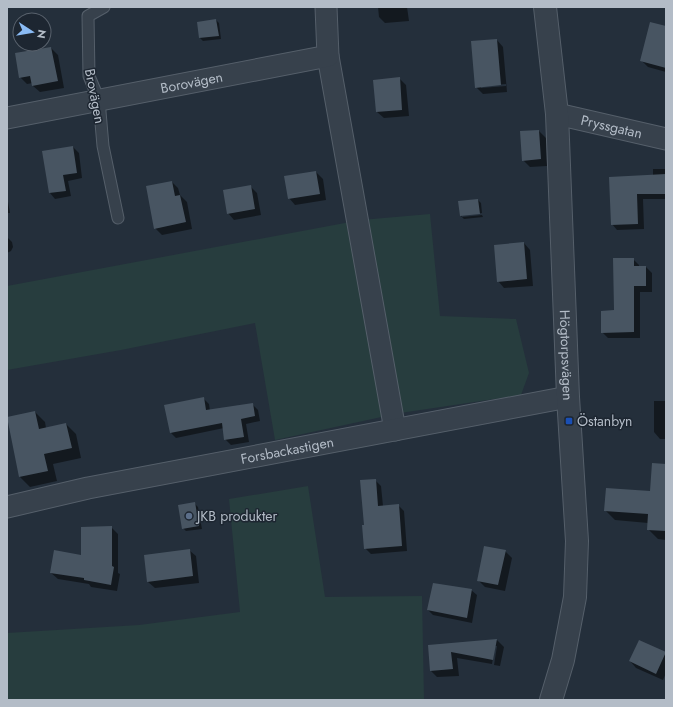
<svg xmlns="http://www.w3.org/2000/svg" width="673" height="707" viewBox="0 0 673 707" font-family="Jost,sans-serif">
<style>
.green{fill:#273d3e}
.shadow{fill:#0007;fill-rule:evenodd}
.building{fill:#485562}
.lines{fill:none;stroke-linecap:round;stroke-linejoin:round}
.service-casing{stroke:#555f6a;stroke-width:13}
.minor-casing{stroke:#555f6a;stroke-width:23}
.tertiary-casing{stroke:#555f6a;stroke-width:24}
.service{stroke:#37414c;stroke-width:11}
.minor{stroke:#37414c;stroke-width:21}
.tertiary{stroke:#37414c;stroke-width:22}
.transit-dot{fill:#1a4fb4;stroke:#1d2631;stroke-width:1.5}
.service-dot{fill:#5c6f8a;stroke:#1d2631;stroke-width:1.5}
.labels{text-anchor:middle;stroke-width:3;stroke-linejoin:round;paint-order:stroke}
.street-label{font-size:14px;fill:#b3bcc7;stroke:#1d2631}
.poi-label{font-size:14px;fill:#b3bcc7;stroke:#1d2631;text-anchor:start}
</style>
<rect width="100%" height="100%" fill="#242f3b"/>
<!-- green -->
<path class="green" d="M 430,214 L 440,316 L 516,319 L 529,373 L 521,395 L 400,413 L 275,440 L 255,323 L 121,350 L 7,370 L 7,286 L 361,220 Z
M 308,486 L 325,597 L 422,596 L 424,700 L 7,700 L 7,633 L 139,625 L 240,612 L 229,499 Z"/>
<!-- shadow -->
<path class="shadow" d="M 378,7 L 407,7 L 409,21 L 385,23 L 379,17 Z
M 216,20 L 219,23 L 221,39 L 203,41 L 200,38 L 198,23 Z
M 666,27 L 666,72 L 648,67 L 642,61 Z
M 497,40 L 503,47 L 507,92 L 483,94 L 476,87 ZM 506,84 L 506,86 L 481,88 L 481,86 Z
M 51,48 L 58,55 L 64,88 L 40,92 L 33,86 L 33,83 L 27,84 L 20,77 Z
M 399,78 L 406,85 L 409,116 L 384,118 L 377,112 Z
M 539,131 L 546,138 L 547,166 L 530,167 L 523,160 L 521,132 Z
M 73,147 L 79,153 L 82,178 L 68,181 L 71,196 L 55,199 L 50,193 Z
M 653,169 L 666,169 L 666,199 L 643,199 L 644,229 L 617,230 L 612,224 L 610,178 L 653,176 Z
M 316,172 L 323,179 L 326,200 L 295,205 L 289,198 Z
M 172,182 L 178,188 L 180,195 L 187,202 L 192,229 L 162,235 L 155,228 Z
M 250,186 L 257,193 L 261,215 L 234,220 L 228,213 Z
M 7,196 L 10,213 L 7,213 Z
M 478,200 L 481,203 L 482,213 L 462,215 L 462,217 L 482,215 L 483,217 L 464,219 L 461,216 Z
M 7,237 L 12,242 L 13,247 L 11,251 L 7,253 Z
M 524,243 L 530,250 L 533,286 L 504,288 L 498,281 Z
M 633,259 L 639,265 L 639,267 L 646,267 L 652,273 L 652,292 L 640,292 L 640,338 L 608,338 L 602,332 L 615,311 Z
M 203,398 L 209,404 L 210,411 L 253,405 L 258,410 L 260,421 L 246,424 L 249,442 L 231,445 L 225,439 L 224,428 L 176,438 L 171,433 Z
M 654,401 L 666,401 L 666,439 L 660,439 L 654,432 Z
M 35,412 L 45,422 L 46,428 L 66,424 L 76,434 L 81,458 L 53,464 L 57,481 L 30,487 L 20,477 Z
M 666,465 L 666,540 L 658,539 L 648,529 L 648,523 L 615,520 L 605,510 L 651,492 Z
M 375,480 L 381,486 L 383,506 L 398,505 L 404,511 L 407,551 L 371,554 L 365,548 L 365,526 Z
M 195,504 L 198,507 L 202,529 L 186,531 L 183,528 Z
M 112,528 L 118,534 L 118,573 L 120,574 L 117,591 L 91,587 L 89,584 L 58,579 L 51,573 L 82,556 Z
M 189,550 L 196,556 L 199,583 L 155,588 L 148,582 Z
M 505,551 L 512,558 L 505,591 L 485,587 L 478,580 Z
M 471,590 L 477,595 L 472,623 L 433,615 L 428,610 Z
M 497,640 L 504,647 L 500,666 L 494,665 L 497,646 L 495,646 L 492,664 L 457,658 L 459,676 L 437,677 L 431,671 L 429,646 Z
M 639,641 L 666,653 L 666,673 L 663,680 L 636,668 L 630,661 Z"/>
<!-- building -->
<path class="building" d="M 216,19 L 219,36 L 199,38 L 197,22 Z
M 650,22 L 666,26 L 666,68 L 640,61 Z
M 497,39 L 501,85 L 475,88 L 471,41 Z
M 51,47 L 58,81 L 32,86 L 30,76 L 19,78 L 15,53 Z
M 400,77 L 402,110 L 376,112 L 373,80 Z
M 539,130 L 541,159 L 522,161 L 520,131 Z
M 73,146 L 77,173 L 63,175 L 66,191 L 49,193 L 42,151 Z
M 316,171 L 320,194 L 288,199 L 284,176 Z
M 666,174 L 666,194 L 637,194 L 638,224 L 611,225 L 609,177 Z
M 172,181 L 175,196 L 180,195 L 186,222 L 154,229 L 146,186 Z
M 251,185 L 255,209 L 227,214 L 223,190 Z
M 478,199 L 480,214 L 460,216 L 458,201 Z
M 524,242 L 527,279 L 497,282 L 494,245 Z
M 613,258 L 634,258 L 634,266 L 646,266 L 646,286 L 634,286 L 634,332 L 601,333 L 601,311 L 614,310 Z
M 204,397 L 206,410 L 253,403 L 255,416 L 241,419 L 244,437 L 224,440 L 222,423 L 170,433 L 164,405 Z
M 35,411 L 39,429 L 66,423 L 72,448 L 44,454 L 48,471 L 19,477 L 7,417 Z
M 652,463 L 666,464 L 666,531 L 647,530 L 648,514 L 604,511 L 606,488 L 650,491 Z
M 376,479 L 378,506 L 399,504 L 402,546 L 364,549 L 362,525 L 364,525 L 360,480 Z
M 195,502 L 199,526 L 182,529 L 178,505 Z
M 112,526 L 112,566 L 114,567 L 111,585 L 84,580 L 84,578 L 50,573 L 54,550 L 81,555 L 81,527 Z
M 484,546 L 506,550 L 498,585 L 477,581 Z
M 190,549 L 193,576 L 147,582 L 144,555 Z
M 433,583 L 472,589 L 467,618 L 427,610 Z
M 497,639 L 493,660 L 451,652 L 453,669 L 430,671 L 428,645 Z
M 639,640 L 666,652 L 656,674 L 629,661 Z"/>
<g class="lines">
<defs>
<path id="service" d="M 104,7 L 88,16 L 89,76 L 99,100 L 103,146 L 118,218"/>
<g id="minor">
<path d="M 328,56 L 395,430"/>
<path id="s1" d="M 557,114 L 666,139"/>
<path id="s2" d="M 7,118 L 328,56 L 326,7"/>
<path id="s3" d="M 7,507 L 88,488 L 568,397"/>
</g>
<g id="tertiary">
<path id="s4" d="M 545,7 L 557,114 L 568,397 L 577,541 L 575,597 L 563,660 L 551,700"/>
</g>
</defs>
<!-- service casing -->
<use href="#service" class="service-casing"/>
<!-- minor casing -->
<use href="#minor" class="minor-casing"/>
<!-- tertiary casing -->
<use href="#tertiary" class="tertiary-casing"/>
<!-- service -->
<use href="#service" class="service"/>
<!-- minor -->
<use href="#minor" class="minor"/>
<!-- tertiary -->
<use href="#tertiary" class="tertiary"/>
</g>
<!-- markers -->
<rect class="transit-dot" x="565" y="417" width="8" height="8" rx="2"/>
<circle class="service-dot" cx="189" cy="516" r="4"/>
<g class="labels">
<!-- street labels -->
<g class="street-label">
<text dy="5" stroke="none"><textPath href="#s2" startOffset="188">Borovägen</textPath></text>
<text transform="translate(95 96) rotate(79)" y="5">Brovägen</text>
<text dy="5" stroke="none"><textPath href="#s1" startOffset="56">Pryssgatan</textPath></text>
<text dy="5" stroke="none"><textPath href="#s4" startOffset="349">Högtorpsvägen</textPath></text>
<text dy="5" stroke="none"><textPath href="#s3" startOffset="286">Forsbackastigen</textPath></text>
</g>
<!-- poi labels -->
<g class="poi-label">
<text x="577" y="426">Östanbyn</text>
<text x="197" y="521">JKB produkter</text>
</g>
</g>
<!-- border -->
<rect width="673" height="707" fill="none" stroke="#b3bcc7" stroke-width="16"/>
<!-- north arrow -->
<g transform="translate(32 32) rotate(102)"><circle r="19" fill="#1d2631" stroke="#59626d"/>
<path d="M0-3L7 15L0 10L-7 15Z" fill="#8abbf5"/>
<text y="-6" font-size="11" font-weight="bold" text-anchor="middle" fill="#b3bcc7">N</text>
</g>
</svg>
